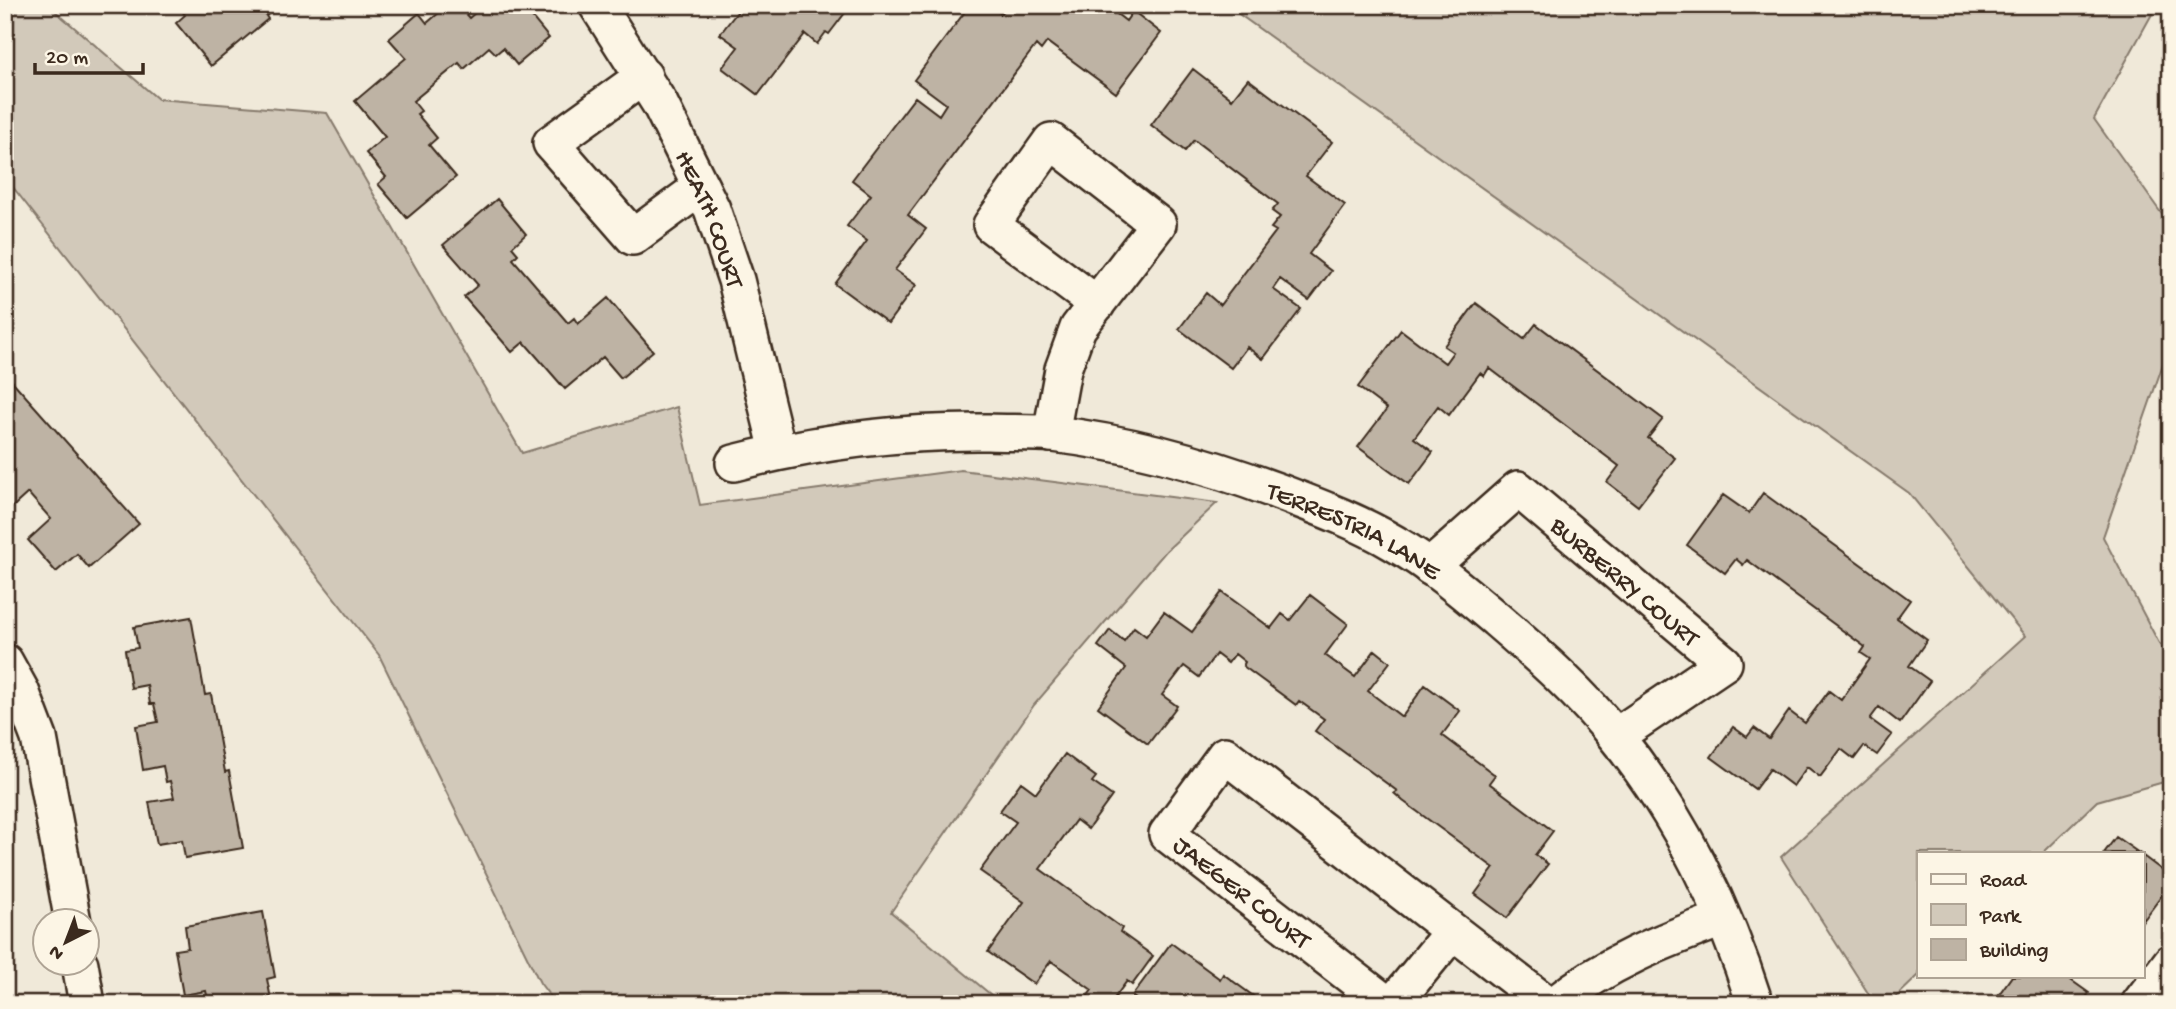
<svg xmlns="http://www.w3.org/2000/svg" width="2176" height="1009" viewBox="0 0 2176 1009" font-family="'Gochi Hand',sans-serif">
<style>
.green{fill:#d2c9ba;stroke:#867a6c;stroke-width:2}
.building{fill:#beb3a4;stroke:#3b2a1e;stroke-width:2}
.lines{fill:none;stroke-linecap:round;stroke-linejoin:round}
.minor-casing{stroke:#3b2a1e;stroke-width:40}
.minor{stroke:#fcf5e5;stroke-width:35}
.labels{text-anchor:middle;stroke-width:7;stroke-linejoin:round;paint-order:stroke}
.street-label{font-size:26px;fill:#3b2a1e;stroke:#fcf5e5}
</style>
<rect width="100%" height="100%" fill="#f0e9d9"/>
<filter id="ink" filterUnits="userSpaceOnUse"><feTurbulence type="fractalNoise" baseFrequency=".0143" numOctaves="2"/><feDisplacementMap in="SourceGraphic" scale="14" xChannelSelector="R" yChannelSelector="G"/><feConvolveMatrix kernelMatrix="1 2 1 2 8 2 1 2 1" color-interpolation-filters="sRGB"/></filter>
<g filter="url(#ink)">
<!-- green -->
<path class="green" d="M 5,5 L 48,5 L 158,99 L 327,113 L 522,453 L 677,407 L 700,505 L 961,470 L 1217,503 L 1166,551 L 1034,705 L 891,912 L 1002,1004 L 556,1004 L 540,983 L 379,655 L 5,177 Z
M 1226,5 L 2157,5 L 2094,119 L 2171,227 L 2171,341 L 2103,537 L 2171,666 L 2171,780 L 2097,801 L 2043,853 L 1919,853 L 1919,975 L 1889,1004 L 1875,1004 L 1781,857 L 2025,636 L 1909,493 Z"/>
<!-- building -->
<path class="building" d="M 177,5 L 279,5 L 266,16 L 268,19 L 211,66 L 176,23 L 185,15 Z
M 448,5 L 458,5 L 469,18 L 484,5 L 522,5 L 549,38 L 517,65 L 503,48 L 496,54 L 489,47 L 464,69 L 459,63 L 413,101 L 421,111 L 417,114 L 437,138 L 429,145 L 456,177 L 407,218 L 378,184 L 386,177 L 366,153 L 385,137 L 355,101 L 406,58 L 389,39 L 419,13 L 427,23 Z
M 751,5 L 765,6 L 851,5 L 829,34 L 826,32 L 817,44 L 805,34 L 758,95 L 722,68 L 738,47 L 720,34 L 741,7 L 747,11 Z
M 970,5 L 989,5 L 1001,14 L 1008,5 L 1105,5 L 1126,21 L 1133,11 L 1161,33 L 1116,93 L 1047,42 L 1041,50 L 1036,45 L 908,215 L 926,229 L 895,270 L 916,285 L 888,323 L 835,284 L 867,241 L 847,226 L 871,195 L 852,180 L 915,97 L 939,115 L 946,104 L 914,80 Z
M 1193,69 L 1232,99 L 1248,79 L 1332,142 L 1306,176 L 1345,205 L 1309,254 L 1331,271 L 1309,300 L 1280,279 L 1273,289 L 1301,309 L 1263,359 L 1247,347 L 1231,368 L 1179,329 L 1206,293 L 1220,305 L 1276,231 L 1271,228 L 1280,217 L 1272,211 L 1278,204 L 1194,140 L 1185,151 L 1151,125 Z
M 497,199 L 526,234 L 512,247 L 518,254 L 513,259 L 568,323 L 574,318 L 578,324 L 608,298 L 653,351 L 621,378 L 603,357 L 565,389 L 524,342 L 512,352 L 464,297 L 478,285 L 443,245 Z
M 1476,303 L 1524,339 L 1536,324 L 1663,419 L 1648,438 L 1675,458 L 1638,506 L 1607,482 L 1619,466 L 1489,368 L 1484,376 L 1480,373 L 1449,415 L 1438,406 L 1414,438 L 1433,452 L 1409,484 L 1358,447 L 1387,409 L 1358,387 L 1401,330 L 1445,363 L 1453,352 L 1444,346 Z
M 5,373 L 139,524 L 89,568 L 77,554 L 56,572 L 28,540 L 51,519 L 28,493 L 7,512 L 5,510 Z
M 1763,493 L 1910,600 L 1897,618 L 1927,640 L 1909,666 L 1930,681 L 1900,723 L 1879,707 L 1870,719 L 1892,735 L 1877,755 L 1864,746 L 1854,759 L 1841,749 L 1820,777 L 1807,767 L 1793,786 L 1770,769 L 1755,789 L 1711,757 L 1733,727 L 1747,737 L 1754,728 L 1769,739 L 1789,711 L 1805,723 L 1829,691 L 1841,700 L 1870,659 L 1861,653 L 1865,647 L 1747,560 L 1743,565 L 1736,559 L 1725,573 L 1687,545 L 1723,495 L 1749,513 Z
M 1222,592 L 1271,628 L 1282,614 L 1290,620 L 1310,595 L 1348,624 L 1325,655 L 1355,677 L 1375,650 L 1390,662 L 1368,691 L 1402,717 L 1425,685 L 1460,711 L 1442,735 L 1495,775 L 1489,783 L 1553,831 L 1535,855 L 1548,864 L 1507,918 L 1475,894 L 1494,868 L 1403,801 L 1394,793 L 1397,791 L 1315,731 L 1324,719 L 1299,701 L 1296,705 L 1243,666 L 1245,662 L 1235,654 L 1228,663 L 1216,654 L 1199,677 L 1184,666 L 1162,695 L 1177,706 L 1148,744 L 1098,707 L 1126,668 L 1098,646 L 1110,630 L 1124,641 L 1134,627 L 1146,636 L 1164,612 L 1192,632 Z
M 191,617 L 205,695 L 211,694 L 225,772 L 229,771 L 243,848 L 185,858 L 182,840 L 157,844 L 149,802 L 174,798 L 170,781 L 166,782 L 163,766 L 143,770 L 136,726 L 158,722 L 157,717 L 154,704 L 150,704 L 147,685 L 131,688 L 125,650 L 138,648 L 134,627 Z
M 1065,754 L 1096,777 L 1092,782 L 1112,796 L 1088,829 L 1076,820 L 1040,869 L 1122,928 L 1120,932 L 1153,956 L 1132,985 L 1127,981 L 1110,1004 L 1082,1004 L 1092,990 L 1051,961 L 1034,984 L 988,952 L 1024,902 L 980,871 L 1016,822 L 1000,811 L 1021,782 L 1036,793 Z
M 2116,837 L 2139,853 L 2104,853 Z
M 2143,856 L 2171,877 L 2171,883 L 2143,921 Z
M 263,912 L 275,977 L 267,979 L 272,1004 L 209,1004 L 206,991 L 183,995 L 175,950 L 188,948 L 185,926 Z
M 1171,943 L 1220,979 L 1223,974 L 1256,998 L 1252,1004 L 1142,1004 L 1132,996 Z
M 2012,976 L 2065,976 L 2089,993 L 2082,1004 L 1992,1004 Z"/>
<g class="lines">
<defs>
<g id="minor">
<path id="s1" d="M 597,5 L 660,104 L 712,209 L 736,280 L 778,451"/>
<path d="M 644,76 L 551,143 L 633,237 L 701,187"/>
<path d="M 1051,434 L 1063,369 L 1078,328 L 1158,224 L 1051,141 L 991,225 L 1097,304"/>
<path id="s2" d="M 734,463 C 818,441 902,431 988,432 C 1010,433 1032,432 1053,434 C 1129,443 1205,464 1277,491 C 1316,506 1357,521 1394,543 C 1431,564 1465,593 1497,620 C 1539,656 1582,694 1616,737 C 1679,814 1725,909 1755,1004"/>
<path id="s3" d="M 1430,567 L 1518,489 L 1724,663 L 1616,736"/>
<path d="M 5,662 L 21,691 L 39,738 L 73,922"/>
<path d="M 80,964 L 87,1004"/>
<path d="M 1387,1004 L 1167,834 L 1225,755 L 1547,1004"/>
<path d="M 1393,1004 L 1452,932"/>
<path d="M 1555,1004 C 1606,963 1662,941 1722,919"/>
<path d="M 2139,1004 L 2171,962"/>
</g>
</defs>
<!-- minor casing -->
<use href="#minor" class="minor-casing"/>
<!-- minor -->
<use href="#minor" class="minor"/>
</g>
</g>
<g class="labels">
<!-- street labels -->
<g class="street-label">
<text dy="9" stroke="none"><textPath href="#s1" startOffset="243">HEATH COURT</textPath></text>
<text dy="9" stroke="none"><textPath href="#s2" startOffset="640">TERRESTRIA LANE</textPath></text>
<text dy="9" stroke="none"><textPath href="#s3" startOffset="259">BURBERRY COURT</textPath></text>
<text transform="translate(1243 891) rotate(38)" y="9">JAEGER COURT</text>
</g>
</g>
<!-- margin -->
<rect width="2176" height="1009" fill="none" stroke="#fcf5e5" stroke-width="28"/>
<rect x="14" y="14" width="2148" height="981" fill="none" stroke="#3b2a1e" stroke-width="2.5" filter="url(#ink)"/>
<!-- legend -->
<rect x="1917" y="852" width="228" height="126" fill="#fcf5e5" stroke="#afa495" stroke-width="2"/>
<rect x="1931" y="874" width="35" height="10" fill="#fcf5e5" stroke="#afa495" stroke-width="2"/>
<text x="1980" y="886" font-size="21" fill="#3b2a1e">Road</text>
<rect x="1931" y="904" width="35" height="21" fill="#d2c9ba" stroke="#afa495" stroke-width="2"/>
<text x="1980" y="922" font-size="21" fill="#3b2a1e">Park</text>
<rect x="1931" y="939" width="35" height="21" fill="#beb3a4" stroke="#afa495" stroke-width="2"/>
<text x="1980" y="956" font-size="21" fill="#3b2a1e">Building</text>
<!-- north arrow -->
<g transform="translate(66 942) rotate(222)"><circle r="33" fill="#fcf5e5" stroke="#afa495" stroke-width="2"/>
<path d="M0-5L12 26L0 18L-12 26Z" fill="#3b2a1e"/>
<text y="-10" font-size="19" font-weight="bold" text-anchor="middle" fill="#3b2a1e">N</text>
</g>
<!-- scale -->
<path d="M35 63v10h108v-10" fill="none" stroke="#3b2a1e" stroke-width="3.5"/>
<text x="46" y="63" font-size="21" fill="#3b2a1e" stroke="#fcf5e5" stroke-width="5" paint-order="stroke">20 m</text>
</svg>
